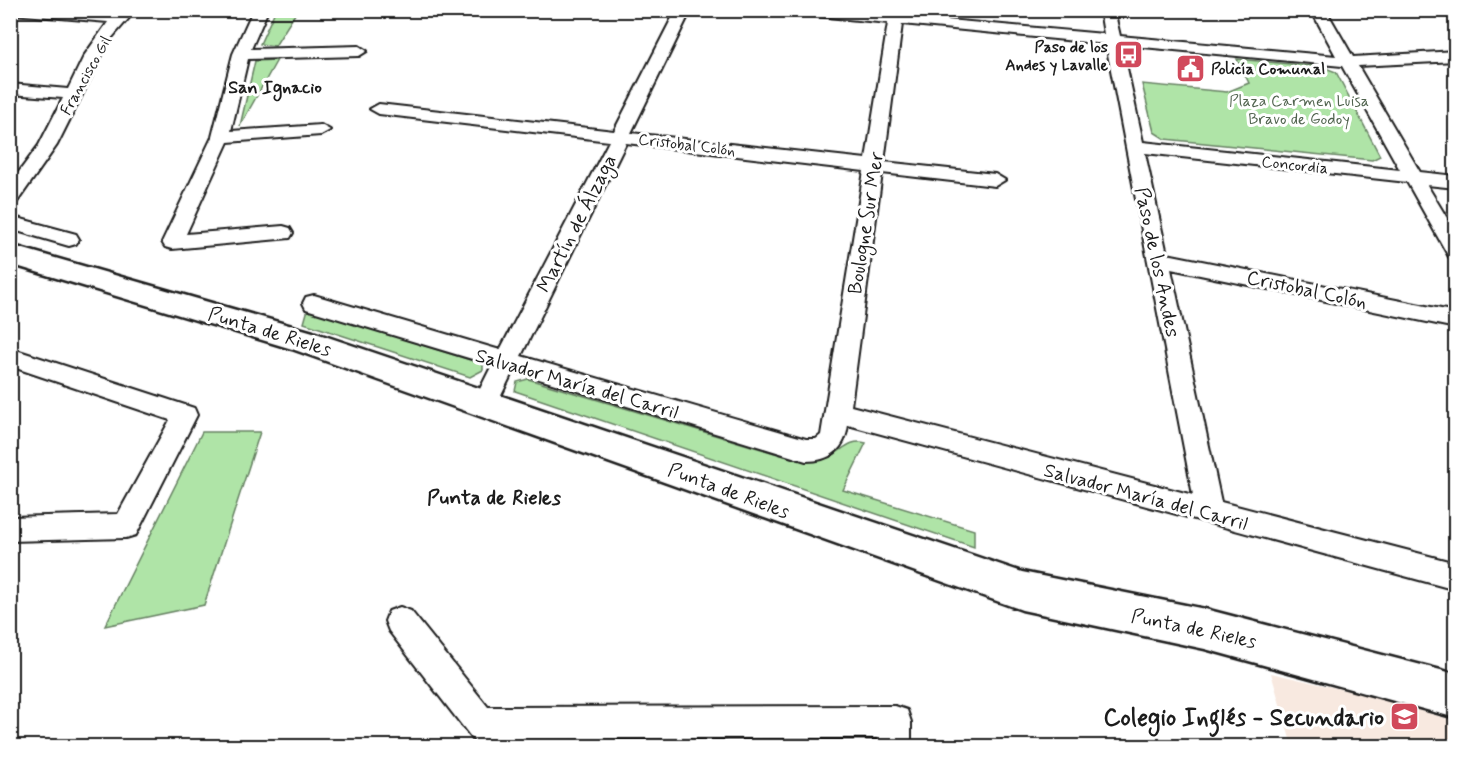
<svg xmlns="http://www.w3.org/2000/svg" width="1466" height="757" viewBox="0 0 1466 757" font-family="Mynerve,sans-serif">
<style>
.built{fill:#f8e9e0}
.green{fill:#afe4a7;stroke:#668062;stroke-width:1.5}
.lines{fill:none;stroke-linecap:round;stroke-linejoin:round}
.street-casing{stroke:#1c1c1c;stroke-width:4}
.secondary-casing{stroke:#1c1c1c;stroke-width:5}
.street{fill:#fff;fill-rule:evenodd}
.secondary{fill:#fff;fill-rule:evenodd}
.labels{text-anchor:middle;stroke-width:6;stroke-linejoin:round;paint-order:stroke}
.far-poi-label{font-size:16px;font-weight:bold;fill:#1c1c1c;stroke:#fff;text-anchor:end}
.far-street-label{font-size:16px;fill:#1c1c1c;stroke:#fff}
.far-park-label{font-size:16px;fill:#4f624d;stroke:#fff}
.far-neighbourhood-label{font-size:18px;font-weight:bold;fill:#1c1c1c;stroke:#fff}
.street-label{font-size:20px;fill:#1c1c1c;stroke:#fff}
.neighbourhood-label{font-size:21px;font-weight:bold;fill:#1c1c1c;stroke:#fff}
.near-poi-label{font-size:24px;font-weight:bold;fill:#1c1c1c;stroke:#fff;text-anchor:end}
</style>
<rect width="100%" height="100%" fill="#fff"/>
<filter id="ink" filterUnits="userSpaceOnUse"><feTurbulence type="fractalNoise" baseFrequency=".0167" numOctaves="2"/><feDisplacementMap in="SourceGraphic" scale="12" xChannelSelector="R" yChannelSelector="G"/><feConvolveMatrix kernelMatrix="1 2 1 2 8 2 1 2 1" color-interpolation-filters="sRGB"/></filter>
<g filter="url(#ink)">
<!-- built -->
<path class="built" d="M 1271,673 L 1375,697 L 1455,721 L 1455,746 L 1292,746 Z"/>
<!-- green -->
<path class="green" d="M 275,11 L 297,11 L 275,46 L 260,44 Z
M 1237,59 L 1323,67 L 1336,72 L 1380,156 L 1372,160 L 1165,139 L 1154,132 L 1142,84 L 1227,92 L 1249,83 Z
M 277,60 L 240,126 L 255,61 Z
M 308,309 L 483,364 L 483,370 L 470,377 L 304,323 Z
M 528,379 L 798,460 C 808,461 818,461 827,458 C 842,452 849,438 866,443 L 843,490 L 974,530 L 974,547 L 515,391 L 517,382 Z
M 202,432 L 260,432 L 204,605 L 105,626 Z
M 627,739 L 625,746 L 567,746 L 573,741 Z"/>
<g class="lines">
<defs>
<path id="street" d="M 10,10 L 117,13 L 120,10 L 136,10 L 109,41 L 57,145 L 17,202 L 10,204 L 10,184 L 39,145 L 63,98 L 10,94 L 10,84 L 68,89 L 84,56 L 108,22 L 12,14 Z
M 253,10 L 268,10 L 251,49 L 359,46 L 367,51 L 359,56 L 248,59 L 231,131 L 321,125 L 330,130 L 321,135 L 228,142 L 186,234 L 283,226 L 290,228 L 293,233 L 290,238 L 172,249 L 165,247 L 162,242 L 212,137 L 233,54 Z
M 676,10 L 691,10 L 631,133 L 866,159 L 888,23 L 797,14 L 790,10 L 850,10 L 889,14 L 890,10 L 904,10 L 904,16 L 1104,34 L 1100,10 L 1114,10 L 1120,36 L 1336,56 L 1311,10 L 1326,10 L 1353,57 L 1456,51 L 1456,61 L 1358,66 L 1420,172 L 1456,176 L 1456,188 L 1427,185 L 1456,233 L 1456,259 L 1449,257 L 1407,182 L 1145,153 L 1167,254 L 1456,312 L 1456,328 L 1171,269 L 1221,502 L 1456,563 L 1456,590 L 848,425 C 845,449 831,461 806,461 L 513,371 L 494,410 L 485,413 L 476,410 L 473,403 L 492,365 L 306,309 L 303,303 L 306,297 L 314,295 L 500,350 L 609,141 L 379,114 L 370,109 L 379,104 L 614,131 ZM 902,24 L 1106,44 L 1193,495 L 851,406 L 882,173 L 995,186 L 1005,180 L 995,174 L 884,162 ZM 1122,45 L 1342,66 L 1400,170 L 1143,142 ZM 626,143 L 864,171 L 821,435 L 816,439 L 806,439 L 521,356 Z
M 10,216 L 76,234 L 79,239 L 76,244 L 69,246 L 10,229 Z
M 10,348 L 194,408 L 197,415 L 136,535 L 126,538 L 10,541 L 10,517 L 118,514 L 170,420 L 10,366 Z
M 400,607 L 411,611 L 488,707 L 895,706 L 907,710 L 911,722 L 911,746 L 878,746 L 878,738 L 512,739 L 514,746 L 478,746 L 389,631 L 385,621 L 389,611 Z"/>
<path id="secondary" d="M 10,245 L 313,332 L 1022,572 L 1205,609 L 1456,674 L 1456,718 L 1205,649 L 1022,610 L 292,349 L 10,264 Z"/>
</defs>
<!-- street casing -->
<use href="#street" class="street-casing"/>
<!-- secondary casing -->
<use href="#secondary" class="secondary-casing"/>
<!-- street -->
<use href="#street" class="street"/>
<!-- secondary -->
<use href="#secondary" class="secondary"/>
</g>
</g>
<!-- icons -->
<defs>
<symbol id="bus-square" viewBox="-11 -11 22 22"><rect x="-9" y="-9" width="18" height="18" rx="4" fill="#d1495b" stroke="#fff"/><path d="M-5-6H5V4H4V6H2V4H-2V6H-4V4H-5ZM-3.5-4V0h7V-4ZM-3.5 1.2v1.5H-2V1.2ZM2 1.2v1.5H3.5V1.2Z" fill="#fff"/></symbol>
<symbol id="civic-square" viewBox="-11 -11 22 22"><rect x="-9" y="-9" width="18" height="18" rx="4" fill="#d1495b" stroke="#fff"/><path d="M-.6-6.5H3V-4.5H.6V-3L4-1V1h2V6H-6V1h2V-1L-.6-3ZM-1.2 2.5V6h2.4V2.5Z" fill="#fff"/></symbol>
<symbol id="school-square" viewBox="-11 -11 22 22"><rect x="-9" y="-9" width="18" height="18" rx="4" fill="#d1495b" stroke="#fff"/><path d="M0-5L7-2L0 1L-7-2ZM-4 1L0 2.5L4 1V4Q0 6-4 4Z" fill="#fff"/></symbol>
</defs>
<g fill-rule="evenodd">
<use href="#bus-square" x="1112" y="38" width="33" height="33"/>
<use href="#civic-square" x="1174" y="52" width="33" height="33"/>
<use href="#school-square" x="1388" y="700" width="33" height="33"/>
</g>
<g class="labels">
<!-- far-poi labels -->
<g class="far-poi-label">
<text x="1108" y="52">Paso de los<tspan x="1108" dy="18">Andes y Lavalle</tspan></text>
<text x="1211" y="74" text-anchor="start">Policía Comunal</text>
</g>
<!-- far-street labels -->
<g class="far-street-label">
<text transform="translate(85 75) rotate(-61)" y="6">Francisco Gil</text>
<text transform="translate(687 144) rotate(7)" y="6">Cristobal Colón</text>
<text transform="translate(1295 164) rotate(6)" y="6">Concordia</text>
</g>
<!-- far-park labels -->
<g class="far-park-label">
<text x="1299" y="106">Plaza Carmen Luisa<tspan x="1299" dy="18">Bravo de Godoy</tspan></text>
</g>
<!-- far-neighbourhood labels -->
<g class="far-neighbourhood-label">
<text x="275" y="93">San Ignacio</text>
</g>
<!-- street labels -->
<g class="street-label">
<text transform="translate(576 223) rotate(-63)" y="7">Martín de Álzaga</text>
<text transform="translate(865 223) rotate(-81)" y="7">Boulogne Sur Mer</text>
<text transform="translate(1158 262) rotate(78)" y="7">Paso de los Andes</text>
<text transform="translate(1307 289) rotate(12)" y="7">Cristobal Colón</text>
<text transform="translate(270 331) rotate(17)" y="7">Punta de Rieles</text>
<text transform="translate(577 383) rotate(16)" y="7">Salvador María del Carril</text>
<text transform="translate(729 490) rotate(20)" y="7">Punta de Rieles</text>
<text transform="translate(1146 496) rotate(15)" y="7">Salvador María del Carril</text>
<text transform="translate(1194 628) rotate(12)" y="7">Punta de Rieles</text>
</g>
<!-- neighbourhood labels -->
<g class="neighbourhood-label">
<text x="494" y="504">Punta de Rieles</text>
</g>
<!-- near-poi labels -->
<g class="near-poi-label">
<text x="1384" y="725">Colegio Inglés - Secundario</text>
</g>
</g>
<!-- margin -->
<rect width="1466" height="757" fill="none" stroke="#fff" stroke-width="36"/>
<rect x="18" y="18" width="1430" height="721" fill="none" stroke="#1c1c1c" stroke-width="2" filter="url(#ink)"/>
</svg>
